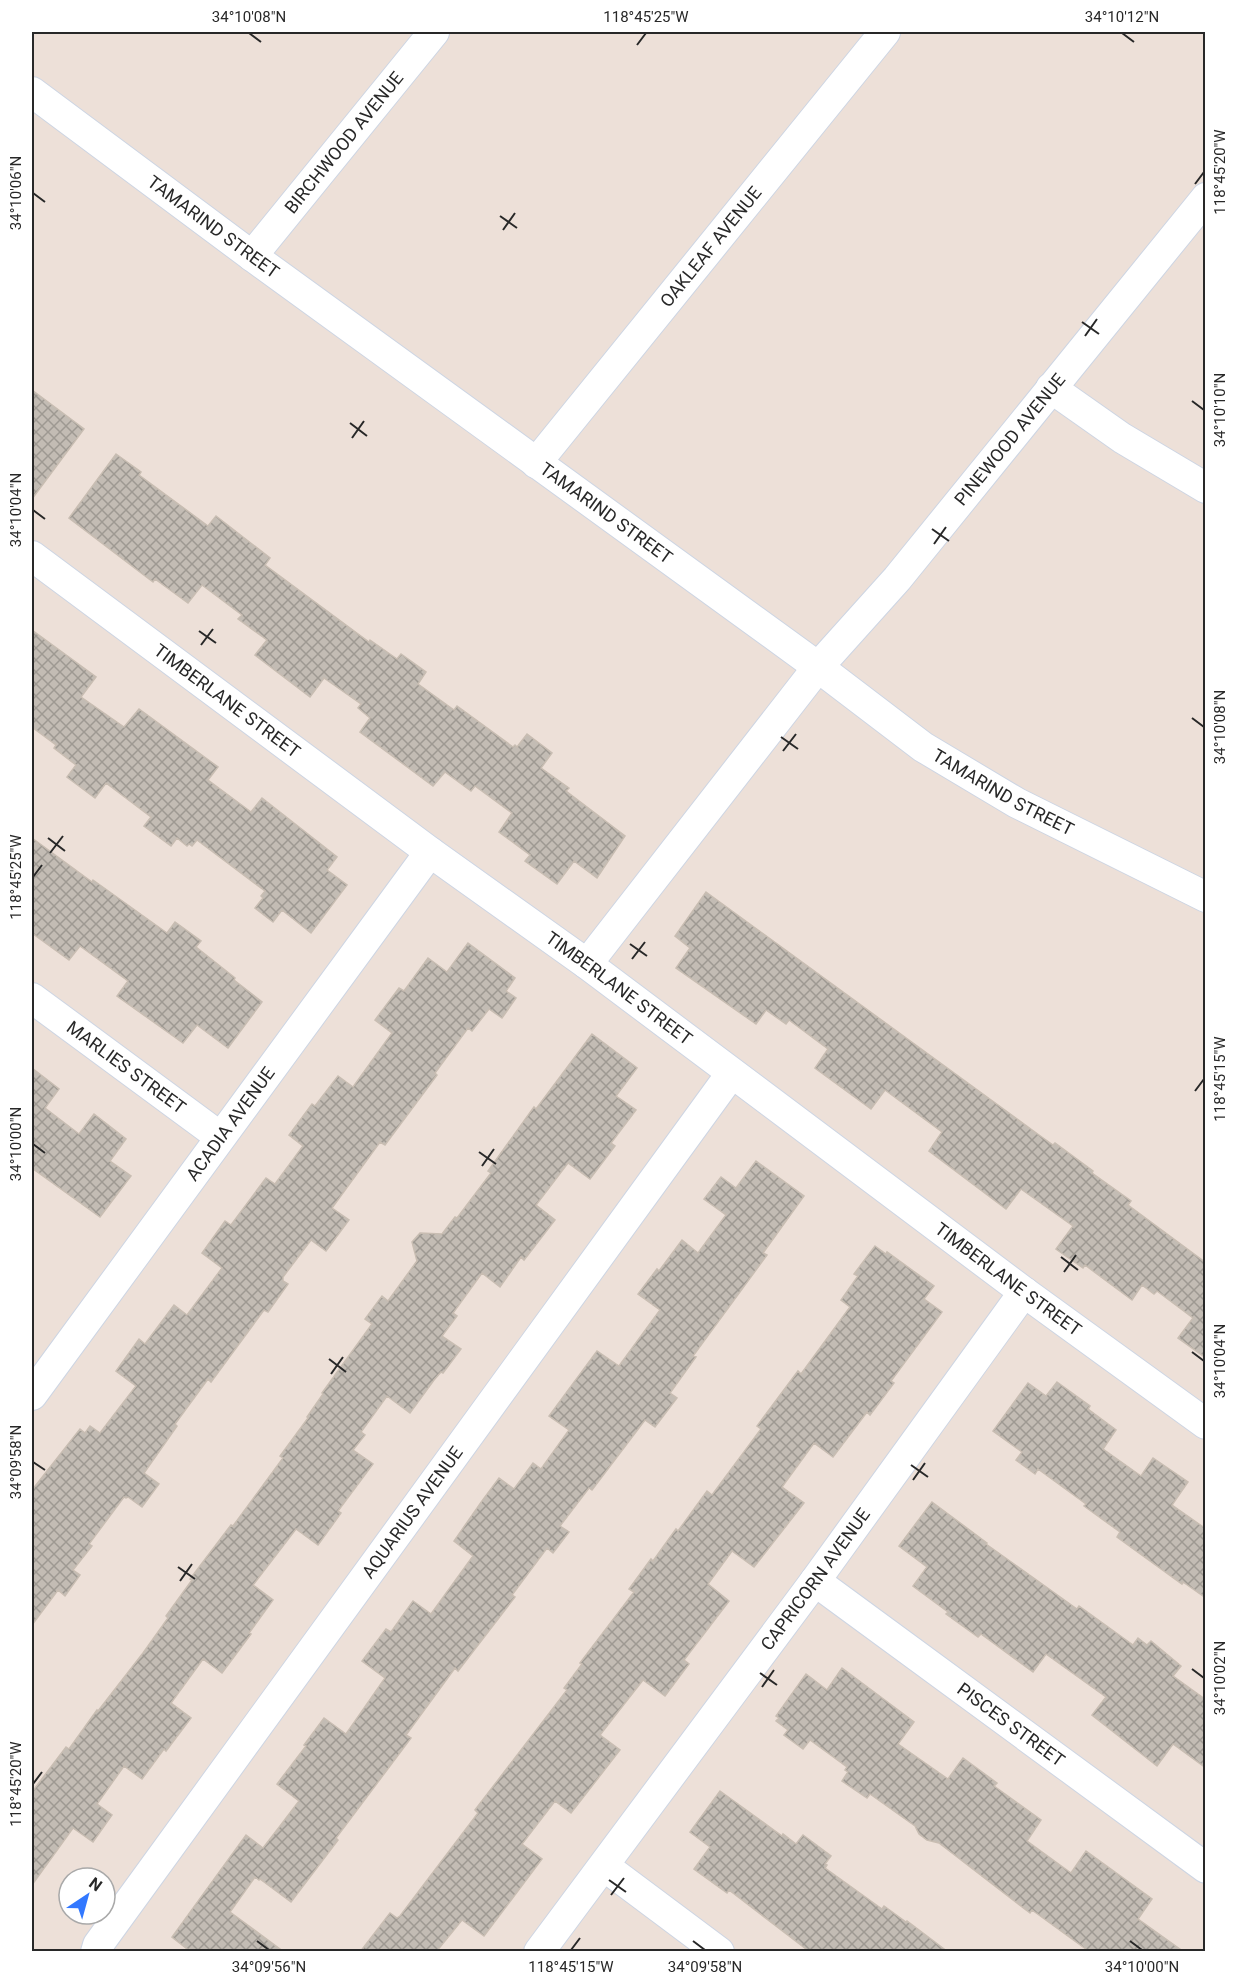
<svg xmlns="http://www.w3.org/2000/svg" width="1237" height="1983" viewBox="0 0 1237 1983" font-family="Roboto,sans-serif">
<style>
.building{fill:url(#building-cross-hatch);stroke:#c8bdb2;stroke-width:1.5}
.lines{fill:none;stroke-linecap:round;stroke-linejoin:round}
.minor-casing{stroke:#cdd5e3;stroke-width:32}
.minor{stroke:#fff;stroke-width:30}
.ticks{fill:none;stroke:#282828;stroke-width:2}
.labels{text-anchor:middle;stroke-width:5;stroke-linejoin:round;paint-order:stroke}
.street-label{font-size:18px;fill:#282828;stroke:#fff}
.neatline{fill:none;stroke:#282828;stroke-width:2}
.ticks-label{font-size:15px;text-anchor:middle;fill:#282828}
</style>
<defs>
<pattern id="building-cross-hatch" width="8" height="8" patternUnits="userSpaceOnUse" patternTransform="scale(1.5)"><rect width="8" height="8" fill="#c3bcb4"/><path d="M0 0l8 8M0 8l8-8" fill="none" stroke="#9e9992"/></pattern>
</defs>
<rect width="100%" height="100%" fill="#ede0d8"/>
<!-- building -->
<path class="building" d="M 32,390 L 84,429 L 32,499 Z
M 116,454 L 141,472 L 139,475 L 208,526 L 216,516 L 270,558 L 265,565 L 369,642 L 370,640 L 397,659 L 401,654 L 426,672 L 418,684 L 454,710 L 457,706 L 513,747 L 515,745 L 517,747 L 527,734 L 552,753 L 541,768 L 569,788 L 566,791 L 625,836 L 597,878 L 574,861 L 557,884 L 525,861 L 530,855 L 499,832 L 512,813 L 475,786 L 471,791 L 445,772 L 433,786 L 360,732 L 370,718 L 358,708 L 361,704 L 324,678 L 310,697 L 255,655 L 267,640 L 238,619 L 242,615 L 202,585 L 188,603 L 155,579 L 153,582 L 69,518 Z
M 32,630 L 96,677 L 81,697 L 124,727 L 139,709 L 218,767 L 208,780 L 251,812 L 262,798 L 337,857 L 327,870 L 347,885 L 311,933 L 282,910 L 273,922 L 255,908 L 263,898 L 261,896 L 265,891 L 197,840 L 192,846 L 189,844 L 187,846 L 177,838 L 171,846 L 144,826 L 151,817 L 106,783 L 95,798 L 67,777 L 76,765 L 54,748 L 56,745 L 32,727 Z
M 32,838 L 92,882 L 93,880 L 167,933 L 175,922 L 201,941 L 196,947 L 235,978 L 234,980 L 262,1002 L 228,1048 L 197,1025 L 183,1043 L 117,996 L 128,981 L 80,946 L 69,960 L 32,933 Z
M 706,892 L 1039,1135 L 1053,1145 L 1055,1143 L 1093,1171 L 1092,1173 L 1131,1201 L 1128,1205 L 1206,1263 L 1206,1358 L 1178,1338 L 1193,1318 L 1157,1291 L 1154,1294 L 1142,1285 L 1132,1300 L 1085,1265 L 1083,1268 L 1056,1249 L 1073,1226 L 1021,1189 L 1006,1209 L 929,1151 L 942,1132 L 885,1090 L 871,1109 L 815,1068 L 828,1049 L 789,1020 L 786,1024 L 766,1010 L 756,1024 L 676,968 L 690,948 L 675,936 Z
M 468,943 L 515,978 L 506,991 L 516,998 L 502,1018 L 489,1009 L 472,1031 L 468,1028 L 435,1073 L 437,1075 L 385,1145 L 380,1142 L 332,1208 L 349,1220 L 326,1251 L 311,1240 L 283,1277 L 283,1281 L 288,1284 L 268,1312 L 264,1310 L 211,1382 L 208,1379 L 175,1424 L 177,1426 L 144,1473 L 159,1484 L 142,1507 L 128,1497 L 126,1498 L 124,1497 L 89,1544 L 92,1546 L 73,1570 L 80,1575 L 65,1596 L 58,1590 L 32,1625 L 32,1490 L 80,1429 L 85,1433 L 90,1426 L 100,1433 L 136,1386 L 116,1371 L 139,1339 L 145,1344 L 174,1305 L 187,1315 L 222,1268 L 202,1253 L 225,1221 L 231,1225 L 266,1178 L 275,1184 L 303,1146 L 289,1135 L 312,1104 L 315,1106 L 338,1076 L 353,1087 L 392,1033 L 375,1020 L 399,988 L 404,991 L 428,958 L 447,972 Z
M 592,1034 L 637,1068 L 616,1096 L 636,1110 L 611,1143 L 615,1146 L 590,1179 L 568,1163 L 536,1205 L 555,1220 L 524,1260 L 521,1257 L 500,1287 L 482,1273 L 453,1313 L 457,1316 L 442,1336 L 461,1349 L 443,1373 L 441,1372 L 434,1380 L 410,1413 L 387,1396 L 361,1432 L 365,1435 L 353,1450 L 373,1464 L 338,1511 L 341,1513 L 318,1545 L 296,1529 L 253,1585 L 273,1600 L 249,1633 L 251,1634 L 222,1673 L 203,1659 L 171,1703 L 191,1718 L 166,1751 L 164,1749 L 142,1779 L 124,1766 L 97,1804 L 112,1815 L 93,1842 L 73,1828 L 32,1885 L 32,1792 L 66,1747 L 69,1749 L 97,1710 L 98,1711 L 143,1653 L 168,1618 L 166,1616 L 192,1580 L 190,1579 L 231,1525 L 233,1526 L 283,1458 L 280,1456 L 308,1418 L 307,1417 L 323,1394 L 322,1393 L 372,1324 L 365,1319 L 382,1296 L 388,1301 L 417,1261 L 412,1242 L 420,1233 L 442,1234 L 455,1217 L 457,1218 L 491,1173 L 488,1171 L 534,1107 L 536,1109 Z
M 32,1068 L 59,1089 L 45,1108 L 79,1134 L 94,1114 L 126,1139 L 110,1161 L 131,1176 L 100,1217 L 32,1168 Z
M 756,1161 L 804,1196 L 763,1253 L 767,1255 L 693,1356 L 696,1357 L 670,1393 L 677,1398 L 655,1427 L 645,1420 L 592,1490 L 589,1488 L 560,1526 L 569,1532 L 553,1553 L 547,1548 L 512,1595 L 515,1597 L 458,1671 L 455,1668 L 406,1735 L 411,1738 L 336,1838 L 338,1840 L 291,1902 L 260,1879 L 259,1880 L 255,1877 L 230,1912 L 284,1952 L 191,1952 L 172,1937 L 246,1835 L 263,1848 L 280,1826 L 299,1801 L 277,1784 L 306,1746 L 304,1745 L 324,1718 L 346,1734 L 385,1678 L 362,1661 L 386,1629 L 391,1632 L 413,1601 L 431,1614 L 473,1556 L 454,1541 L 482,1501 L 499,1478 L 514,1489 L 533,1463 L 541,1469 L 569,1430 L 549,1416 L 597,1351 L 619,1366 L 660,1310 L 638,1294 L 657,1269 L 659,1271 L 682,1240 L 698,1253 L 726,1215 L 704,1199 L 721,1177 L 736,1188 Z
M 875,1246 L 886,1254 L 887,1252 L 934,1286 L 924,1299 L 942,1312 L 891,1381 L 894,1383 L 870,1415 L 867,1412 L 833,1457 L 814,1443 L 782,1487 L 804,1503 L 754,1567 L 732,1551 L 708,1584 L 729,1601 L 684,1660 L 689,1664 L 665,1696 L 643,1680 L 614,1717 L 600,1735 L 620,1750 L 571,1813 L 555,1801 L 522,1844 L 542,1859 L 484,1936 L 462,1920 L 436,1952 L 360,1952 L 390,1913 L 397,1918 L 400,1916 L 478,1813 L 475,1810 L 567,1690 L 564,1688 L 582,1664 L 580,1663 L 634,1592 L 629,1589 L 651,1559 L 653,1561 L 676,1529 L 678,1531 L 707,1491 L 712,1495 L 761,1429 L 757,1426 L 798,1371 L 801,1374 L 850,1307 L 841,1300 L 858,1276 L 854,1274 Z
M 1057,1382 L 1090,1406 L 1088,1409 L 1116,1430 L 1103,1449 L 1141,1476 L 1153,1458 L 1188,1482 L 1172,1505 L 1206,1529 L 1206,1598 L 1183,1582 L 1182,1584 L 1117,1537 L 1120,1532 L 1084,1506 L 1086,1504 L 1038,1469 L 1035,1474 L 1016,1460 L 1022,1452 L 993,1431 L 1028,1383 L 1046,1396 Z
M 932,1502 L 987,1543 L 986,1544 L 1077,1609 L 1079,1606 L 1133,1645 L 1138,1638 L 1147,1645 L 1151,1641 L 1181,1666 L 1173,1676 L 1206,1700 L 1206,1768 L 1173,1744 L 1157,1766 L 1092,1715 L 1106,1697 L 1046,1654 L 1033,1672 L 981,1634 L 978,1637 L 946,1614 L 948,1612 L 913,1586 L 927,1567 L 899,1546 Z
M 842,1668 L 914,1722 L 898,1744 L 948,1779 L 963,1758 L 997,1783 L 994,1786 L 1041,1820 L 1027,1841 L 1071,1873 L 1086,1851 L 1152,1899 L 1138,1919 L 1184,1952 L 1090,1952 L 1032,1910 L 1030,1913 L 939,1843 L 927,1840 L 919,1834 L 915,1826 L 870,1794 L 867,1798 L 842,1781 L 848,1772 L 845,1770 L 847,1767 L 810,1740 L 803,1749 L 784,1735 L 788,1730 L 776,1721 L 779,1718 L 776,1716 L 806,1674 L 827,1690 Z
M 720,1791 L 782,1836 L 783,1834 L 796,1844 L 803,1835 L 831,1856 L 825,1864 L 827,1865 L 825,1868 L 882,1909 L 884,1906 L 906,1922 L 907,1921 L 948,1952 L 810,1952 L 729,1890 L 727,1893 L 694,1869 L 710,1847 L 690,1832 Z"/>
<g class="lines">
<defs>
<g id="minor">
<path id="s1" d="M 32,92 L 252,256 L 818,667 L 923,747 L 1017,803 L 1206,897"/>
<path id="s2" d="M 252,256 L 434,32"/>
<path d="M 1051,388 L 1122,438 L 1206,488"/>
<path id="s3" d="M 536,463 L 885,32"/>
<path id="s4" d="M 32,556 L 430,852 L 587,964 L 1024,1292 L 1206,1424"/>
<path id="s5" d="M 587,964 L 818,667 L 897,579 L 1206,198"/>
<path id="s6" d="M 32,998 L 219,1136"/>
<path id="s7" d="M 32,1395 L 430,852"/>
<path id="s8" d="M 815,1581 L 1206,1868"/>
<path d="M 604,1866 L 719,1952"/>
<path id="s9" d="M 96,1952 L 98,1945 L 731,1074"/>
<path id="s10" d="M 539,1952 L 815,1581 L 1024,1292"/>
</g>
</defs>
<!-- minor casing -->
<use href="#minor" class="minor-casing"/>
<!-- minor -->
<use href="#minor" class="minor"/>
</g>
<!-- ticks -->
<path class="ticks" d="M 249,33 L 261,42M 1122,33 L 1134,42M 637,45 L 646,33M 1195,184 L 1204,172M 33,193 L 45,202M 500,216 L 517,228M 503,230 L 515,213M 1082,322 L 1099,334M 1085,336 L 1097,319M 1192,401 L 1204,410M 350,423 L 367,436M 352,438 L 364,421M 33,510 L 45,519M 932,529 L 949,541M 934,544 L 946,527M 199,631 L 216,643M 201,645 L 213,629M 1192,718 L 1204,727M 781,737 L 798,749M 783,751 L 796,734M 48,838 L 65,851M 50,853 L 63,836M 33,877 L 42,865M 630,944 L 647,956M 632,959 L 645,942M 1195,1091 L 1204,1079M 33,1144 L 45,1153M 479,1152 L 496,1164M 482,1166 L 494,1149M 1061,1257 L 1078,1270M 1064,1272 L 1076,1255M 1192,1352 L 1204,1361M 329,1359 L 346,1372M 331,1374 L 343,1357M 33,1462 L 45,1470M 911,1465 L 928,1477M 913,1480 L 925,1463M 178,1567 L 195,1579M 180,1581 L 192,1564M 1192,1669 L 1204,1678M 760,1673 L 777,1685M 762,1687 L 774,1670M 33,1784 L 42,1772M 609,1880 L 626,1892M 611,1895 L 624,1878M 257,1941 L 269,1950M 693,1941 L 705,1950M 1130,1941 L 1142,1950M 571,1950 L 580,1938"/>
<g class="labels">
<!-- street labels -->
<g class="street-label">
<text dy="6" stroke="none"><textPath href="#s2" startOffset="146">BIRCHWOOD AVENUE</textPath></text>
<text dy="6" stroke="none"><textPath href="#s1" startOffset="226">TAMARIND STREET</textPath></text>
<text dy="6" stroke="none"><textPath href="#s3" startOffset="278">OAKLEAF AVENUE</textPath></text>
<text dy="6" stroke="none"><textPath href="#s5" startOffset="674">PINEWOOD AVENUE</textPath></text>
<text dy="6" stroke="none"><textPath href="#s1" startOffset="712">TAMARIND STREET</textPath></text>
<text dy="6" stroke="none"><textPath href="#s4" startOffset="243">TIMBERLANE STREET</textPath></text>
<text dy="6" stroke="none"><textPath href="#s1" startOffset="1198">TAMARIND STREET</textPath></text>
<text dy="6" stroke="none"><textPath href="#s4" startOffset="729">TIMBERLANE STREET</textPath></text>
<text dy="6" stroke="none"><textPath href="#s6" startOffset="117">MARLIES STREET</textPath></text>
<text dy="6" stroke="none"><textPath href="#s7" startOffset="336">ACADIA AVENUE</textPath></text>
<text dy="6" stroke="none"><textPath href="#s4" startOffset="1215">TIMBERLANE STREET</textPath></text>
<text dy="6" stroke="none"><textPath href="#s9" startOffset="542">AQUARIUS AVENUE</textPath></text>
<text dy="6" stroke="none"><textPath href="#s10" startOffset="464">CAPRICORN AVENUE</textPath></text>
<text dy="6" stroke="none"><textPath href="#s8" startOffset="243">PISCES STREET</textPath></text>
</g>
</g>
<!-- border -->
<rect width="1237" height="1983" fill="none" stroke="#ffffff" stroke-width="66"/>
<!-- north arrow -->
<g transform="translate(87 1896) rotate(36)"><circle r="28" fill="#ffffff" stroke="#a9a9a9" stroke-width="1.5"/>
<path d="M0-4.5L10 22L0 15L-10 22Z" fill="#3278ff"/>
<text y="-9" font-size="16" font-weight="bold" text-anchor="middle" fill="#282828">N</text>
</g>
<rect x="33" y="33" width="1171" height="1917" class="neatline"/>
<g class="ticks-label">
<text x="249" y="22">34°10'08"N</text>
<text x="646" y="22">118°45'25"W</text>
<text x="1122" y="22">34°10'12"N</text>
<text transform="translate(1220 172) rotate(-90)" y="5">118°45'20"W</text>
<text transform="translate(16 193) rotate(-90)" y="5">34°10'06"N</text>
<text transform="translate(1220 410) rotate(-90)" y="5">34°10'10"N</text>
<text transform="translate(16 510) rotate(-90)" y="5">34°10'04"N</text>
<text transform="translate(1220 727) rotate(-90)" y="5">34°10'08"N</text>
<text transform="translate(16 877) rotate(-90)" y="5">118°45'25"W</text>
<text transform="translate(1220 1079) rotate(-90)" y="5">118°45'15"W</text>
<text transform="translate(16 1144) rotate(-90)" y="5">34°10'00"N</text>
<text transform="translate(1220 1361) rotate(-90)" y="5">34°10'04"N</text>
<text transform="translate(16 1462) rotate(-90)" y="5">34°09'58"N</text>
<text transform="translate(1220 1678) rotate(-90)" y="5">34°10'02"N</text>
<text transform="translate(16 1784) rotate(-90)" y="5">118°45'20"W</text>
<text x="269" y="1972">34°09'56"N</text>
<text x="571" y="1972">118°45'15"W</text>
<text x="705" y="1972">34°09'58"N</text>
<text x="1142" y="1972">34°10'00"N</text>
</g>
</svg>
